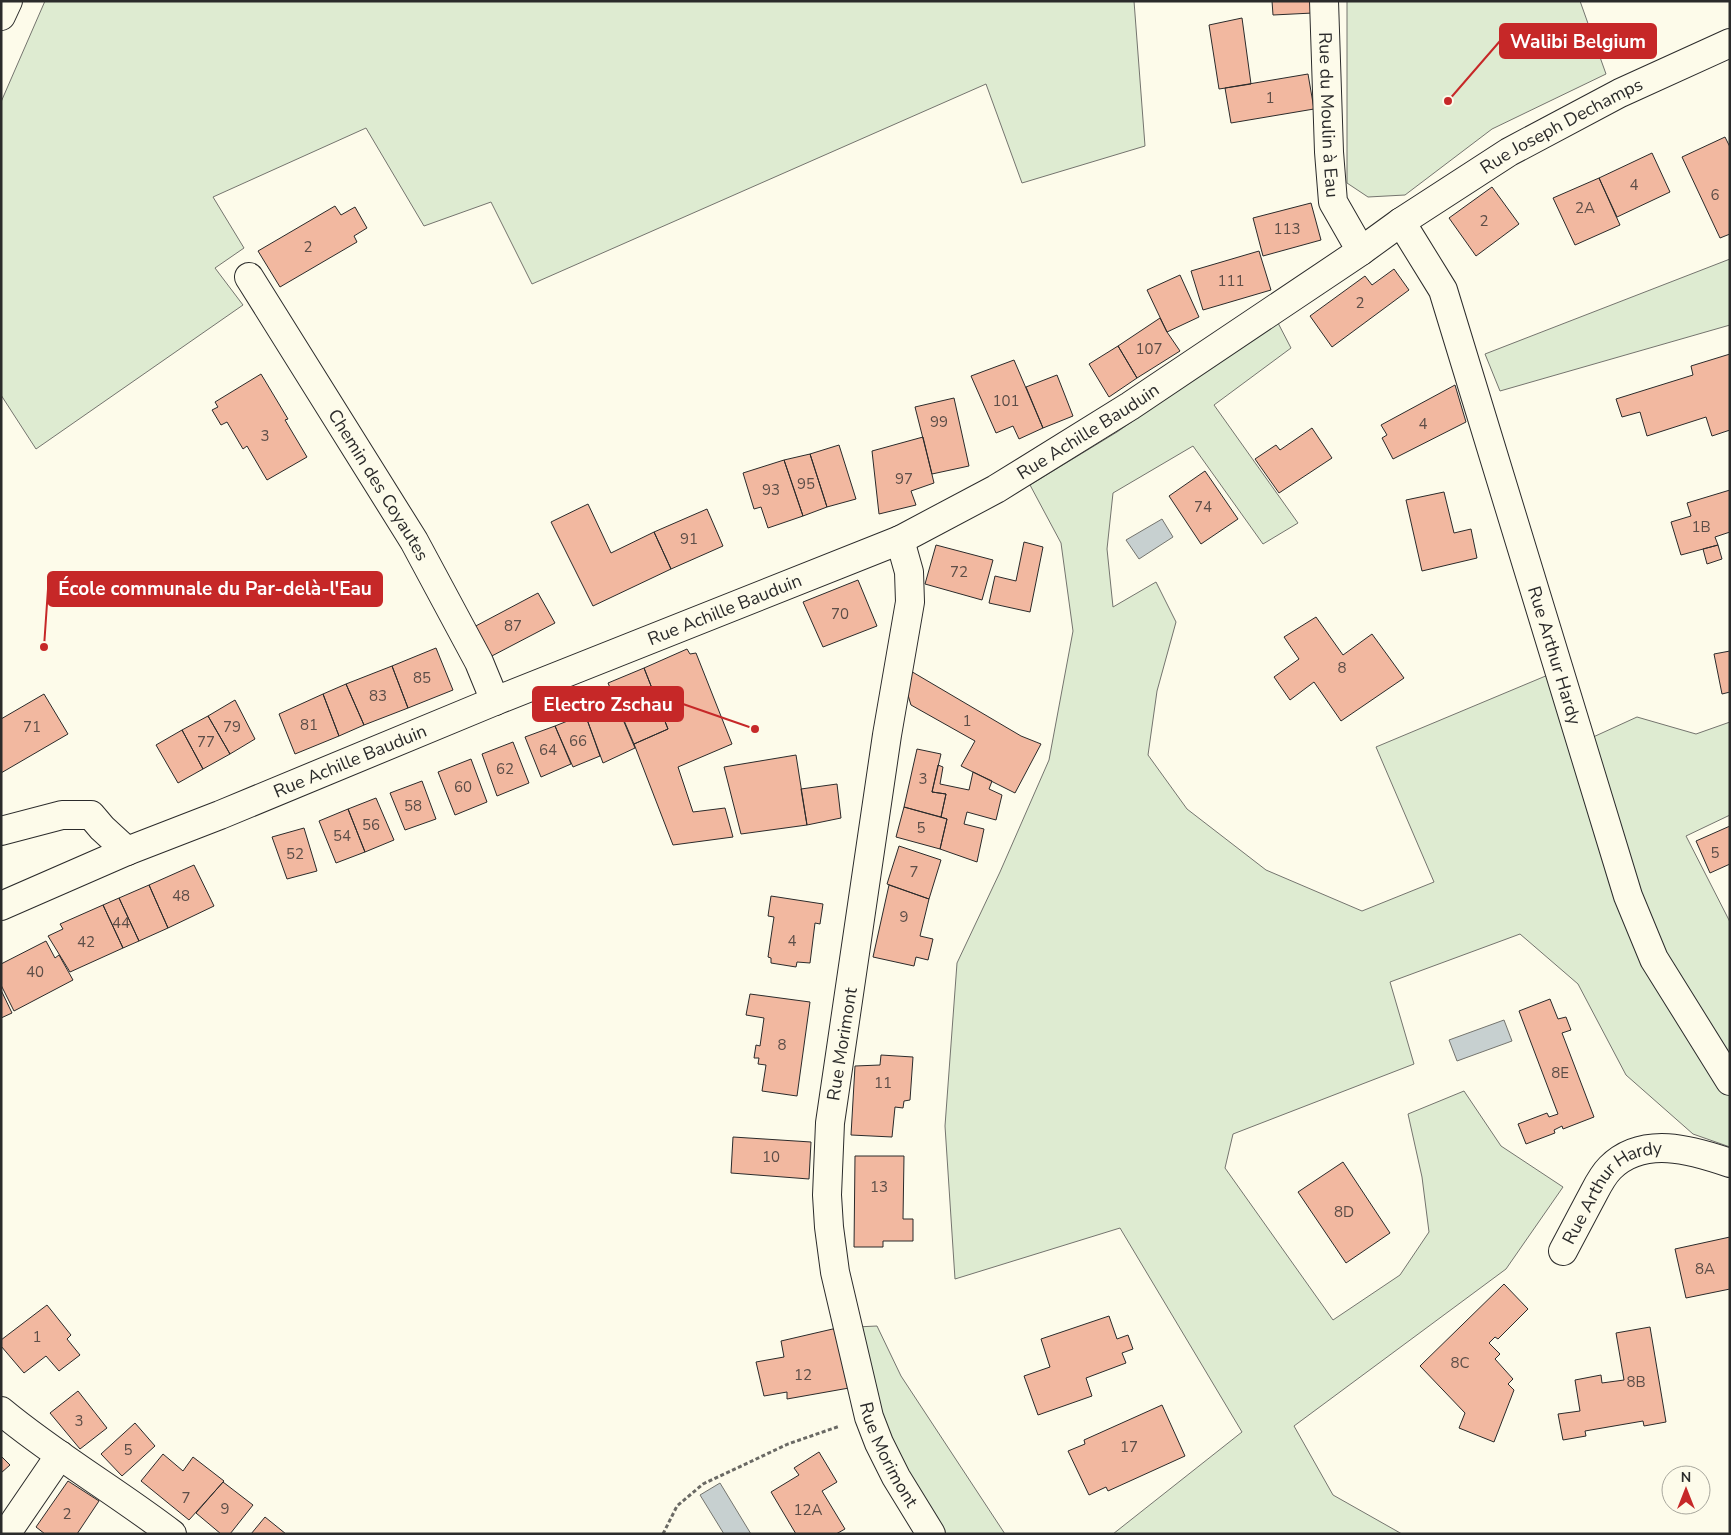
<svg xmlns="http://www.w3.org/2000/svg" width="1731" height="1535" viewBox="0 0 1731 1535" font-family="'Nunito Sans',sans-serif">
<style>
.green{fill:#deebd1;stroke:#74746e}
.water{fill:#c7d0d0;stroke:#74746e}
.building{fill:#f2b8a0;stroke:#2b2b2b}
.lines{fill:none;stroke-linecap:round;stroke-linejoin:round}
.minor-casing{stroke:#2b2b2b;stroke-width:30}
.highway-casing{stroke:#2b2b2b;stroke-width:30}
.path{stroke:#6a6964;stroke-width:3;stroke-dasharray:4 2.5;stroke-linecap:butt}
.minor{stroke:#fdfbea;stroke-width:28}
.highway{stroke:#fdfbea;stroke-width:28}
.labels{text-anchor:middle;stroke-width:4;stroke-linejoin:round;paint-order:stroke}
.number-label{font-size:15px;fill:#5d4e48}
.street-label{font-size:18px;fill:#2b2b2b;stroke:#fdfbea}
.leader{fill:none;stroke:#c62828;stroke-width:2}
.callout-dot{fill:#c62828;stroke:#fdfbea;stroke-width:2}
.callout{fill:#c62828;stroke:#c62828;stroke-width:2}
.callout-label{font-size:19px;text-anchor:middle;font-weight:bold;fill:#fff}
</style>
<rect width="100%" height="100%" fill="#fdfbea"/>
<!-- green -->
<path class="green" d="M 45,1 L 1134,1 L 1145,146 L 1022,183 L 986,84 L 532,284 L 491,202 L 424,226 L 366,128 L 213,197 L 244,248 L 215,268 L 243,305 L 36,449 L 1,395 L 1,102 Z
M 1347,1 L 1580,1 L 1606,74 L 1492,129 L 1405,195 L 1368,197 L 1347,183 Z
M 1730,259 L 1730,325 L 1500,391 L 1485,354 Z
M 1277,321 L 1291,348 L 1214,405 L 1298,523 L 1263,544 L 1193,446 L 1113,493 L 1107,549 L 1113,607 L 1156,582 L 1176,622 L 1157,691 L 1148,755 L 1187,809 L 1266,870 L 1362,911 L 1434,882 L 1376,747 L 1548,675 L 1645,963 L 1727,1094 L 1730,1095 L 1730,1147 L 1693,1134 L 1626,1075 L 1578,984 L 1520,934 L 1390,982 L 1414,1064 L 1233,1134 L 1225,1168 L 1333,1320 L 1400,1275 L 1429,1232 L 1422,1177 L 1408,1114 L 1464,1091 L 1501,1146 L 1563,1187 L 1506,1269 L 1294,1426 L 1333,1495 L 1402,1534 L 1113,1534 L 1242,1432 L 1120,1228 L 955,1279 L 945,1126 L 957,963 L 1000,872 L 1049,760 L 1073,631 L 1061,543 L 1030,485 L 1117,432 Z
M 1637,717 L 1696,734 L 1730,722 L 1730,815 L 1686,836 L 1730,922 L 1730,1063 L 1665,957 L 1637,890 L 1591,738 Z
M 877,1326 L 901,1376 L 1005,1534 L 942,1534 L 881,1426 L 856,1327 Z"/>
<!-- water -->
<path class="water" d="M 1162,519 L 1173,537 L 1139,559 L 1126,540 Z
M 1504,1020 L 1512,1041 L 1457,1061 L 1449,1040 Z
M 720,1483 L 751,1534 L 724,1534 L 700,1495 Z"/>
<!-- building -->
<path class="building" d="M 1272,1 L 1313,1 L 1313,13 L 1273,15 Z
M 1242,18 L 1251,84 L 1219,89 L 1209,25 Z
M 1308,74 L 1314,109 L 1231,123 L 1225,88 Z
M 1725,137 L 1730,147 L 1730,234 L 1720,238 L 1682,157 Z
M 1652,153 L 1670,192 L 1617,217 L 1599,178 Z
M 1599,178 L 1620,225 L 1575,245 L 1553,198 Z
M 1492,187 L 1519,224 L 1476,256 L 1449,218 Z
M 1311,203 L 1321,240 L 1263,256 L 1253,218 Z
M 335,206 L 341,215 L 355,207 L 367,228 L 354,236 L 357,242 L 280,287 L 258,251 Z
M 1259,251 L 1271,290 L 1203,310 L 1191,271 Z
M 1394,269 L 1409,290 L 1332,347 L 1310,316 L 1365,276 L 1372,285 Z
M 1180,275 L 1199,317 L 1167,332 L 1147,290 Z
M 1160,318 L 1167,332 L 1180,351 L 1137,378 L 1118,346 Z
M 1118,346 L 1137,378 L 1109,397 L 1089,364 Z
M 1730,354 L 1730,430 L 1712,436 L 1706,417 L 1647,436 L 1640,412 L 1622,417 L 1616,399 L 1693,375 L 1691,366 Z
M 1014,360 L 1043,428 L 1019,439 L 1013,426 L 996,433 L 971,376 Z
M 261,374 L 288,419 L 285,420 L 307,457 L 267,480 L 247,446 L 243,449 L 227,422 L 221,425 L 212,410 L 218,407 L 215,402 Z
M 1057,375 L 1073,416 L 1043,428 L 1026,387 Z
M 1455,385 L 1466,422 L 1393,459 L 1382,438 L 1387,435 L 1381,425 Z
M 954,398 L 969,466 L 932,474 L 915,407 Z
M 1312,428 L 1332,458 L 1279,493 L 1255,459 L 1276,445 L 1280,450 Z
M 923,437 L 934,483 L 911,491 L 916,505 L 879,514 L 872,451 Z
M 839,445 L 856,499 L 827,507 L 810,454 Z
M 810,454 L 827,507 L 803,516 L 784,460 Z
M 784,460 L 803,516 L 768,528 L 761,507 L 754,509 L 743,473 Z
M 1205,471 L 1238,519 L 1201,544 L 1169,496 Z
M 1730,490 L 1730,532 L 1715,537 L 1718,545 L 1681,555 L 1671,522 L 1691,516 L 1687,503 Z
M 1444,492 L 1454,533 L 1471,529 L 1477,558 L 1422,571 L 1406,500 Z
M 588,504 L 611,553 L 654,532 L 671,569 L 593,606 L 551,522 Z
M 707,509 L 723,546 L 671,569 L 654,532 Z
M 1024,542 L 1043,547 L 1030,612 L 989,603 L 995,576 L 1016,581 Z
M 936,545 L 993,560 L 982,600 L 925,584 Z
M 1718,545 L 1722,559 L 1707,564 L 1703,549 Z
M 858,580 L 877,626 L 823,647 L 803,602 Z
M 538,593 L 555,623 L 488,658 L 472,628 Z
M 1316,617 L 1343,655 L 1372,634 L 1404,678 L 1341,721 L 1314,682 L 1290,700 L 1274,677 L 1299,659 L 1284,637 Z
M 436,648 L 453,690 L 408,708 L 392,666 Z
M 687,649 L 690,654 L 696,653 L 732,744 L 678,767 L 693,812 L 725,808 L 733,837 L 673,845 L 634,744 L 668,729 L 644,668 Z
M 1730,651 L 1730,692 L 1722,694 L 1714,654 Z
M 392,666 L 408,708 L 364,725 L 346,684 Z
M 644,668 L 668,729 L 634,744 L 608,683 Z
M 909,670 L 1021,736 L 1041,744 L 1015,793 L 961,766 L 975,741 L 911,705 L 907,692 Z
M 346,684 L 364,725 L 339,736 L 323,694 Z
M 44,694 L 68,734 L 1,773 L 1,719 Z
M 323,694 L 339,736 L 295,754 L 279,714 Z
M 235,700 L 255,739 L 230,754 L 208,716 Z
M 616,703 L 635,748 L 603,763 L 585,714 Z
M 585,714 L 600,756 L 573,767 L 555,726 Z
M 208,716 L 230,754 L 203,769 L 182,730 Z
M 555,726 L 571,764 L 541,777 L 525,737 Z
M 182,730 L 203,769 L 178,783 L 156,745 Z
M 513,742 L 529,783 L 497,796 L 482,754 Z
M 917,749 L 941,754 L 932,792 L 946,794 L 941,817 L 904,807 Z
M 796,755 L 807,825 L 741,834 L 724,767 Z
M 471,759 L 487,802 L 455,815 L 438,772 Z
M 938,765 L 943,767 L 940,784 L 969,790 L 973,772 L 992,781 L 989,789 L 1002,795 L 996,820 L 967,812 L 964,824 L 984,829 L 977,862 L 940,849 L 947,819 L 941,817 L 946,794 L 932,792 Z
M 422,781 L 436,819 L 405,830 L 390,793 Z
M 837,784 L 841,818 L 807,825 L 801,789 Z
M 376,798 L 394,840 L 365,852 L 348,809 Z
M 904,807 L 947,819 L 940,849 L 896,837 Z
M 348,809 L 365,852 L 336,863 L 319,821 Z
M 1730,826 L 1730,864 L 1710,873 L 1696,841 Z
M 304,828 L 317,871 L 287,879 L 272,837 Z
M 899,846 L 941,860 L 929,899 L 887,884 Z
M 194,865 L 214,906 L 168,928 L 149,885 Z
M 149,885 L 168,928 L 139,941 L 119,898 Z
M 889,885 L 929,899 L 920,936 L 933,939 L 928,960 L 916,957 L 914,966 L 873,957 Z
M 771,896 L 823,904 L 820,924 L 815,923 L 810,963 L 797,962 L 796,967 L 771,963 L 771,958 L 768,957 L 774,917 L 768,916 Z
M 119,898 L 139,941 L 123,948 L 103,905 Z
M 103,905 L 123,948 L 70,972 L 48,936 L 63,929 L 60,924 Z
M 46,941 L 55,958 L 59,955 L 73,980 L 14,1011 L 1,985 L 1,964 Z
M 1,990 L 12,1013 L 1,1018 Z
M 750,994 L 810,1002 L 797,1096 L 762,1091 L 766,1065 L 758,1064 L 759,1058 L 754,1058 L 756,1045 L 760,1046 L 764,1018 L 746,1015 Z
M 1550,999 L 1558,1019 L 1566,1017 L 1571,1030 L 1562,1033 L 1594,1117 L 1563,1129 L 1562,1126 L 1554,1130 L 1555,1133 L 1526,1144 L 1518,1124 L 1547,1113 L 1549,1117 L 1558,1114 L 1519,1011 Z
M 881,1055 L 913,1057 L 910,1100 L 904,1101 L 903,1108 L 895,1107 L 892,1137 L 851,1135 L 855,1066 L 880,1065 Z
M 733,1137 L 811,1142 L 809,1179 L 731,1173 Z
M 855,1156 L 904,1156 L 903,1219 L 913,1219 L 913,1241 L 883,1241 L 883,1247 L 854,1247 Z
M 1343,1162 L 1390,1233 L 1346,1263 L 1298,1192 Z
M 1730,1237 L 1730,1289 L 1686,1298 L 1675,1249 Z
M 1504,1284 L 1528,1309 L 1498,1339 L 1495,1337 L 1489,1343 L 1500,1354 L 1495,1359 L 1513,1379 L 1508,1384 L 1514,1390 L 1494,1442 L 1459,1428 L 1465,1413 L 1420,1366 Z
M 47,1305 L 71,1335 L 67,1339 L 80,1355 L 59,1371 L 46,1356 L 24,1373 L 1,1346 L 1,1340 Z
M 1109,1316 L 1117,1339 L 1128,1335 L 1133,1349 L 1122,1353 L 1126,1363 L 1086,1378 L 1092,1396 L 1038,1415 L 1024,1376 L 1050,1367 L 1041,1339 Z
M 1650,1327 L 1666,1422 L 1644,1426 L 1643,1421 L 1585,1431 L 1586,1436 L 1563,1440 L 1558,1414 L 1580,1411 L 1575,1380 L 1601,1375 L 1602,1383 L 1624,1380 L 1616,1333 Z
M 837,1328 L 849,1388 L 787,1399 L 787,1392 L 764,1396 L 756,1362 L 784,1357 L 781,1341 Z
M 78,1391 L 107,1428 L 80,1449 L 50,1413 Z
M 1162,1405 L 1185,1456 L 1108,1491 L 1106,1487 L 1089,1495 L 1068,1451 L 1085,1444 L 1084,1440 Z
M 135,1423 L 155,1446 L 122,1476 L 101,1454 Z
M 819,1452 L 837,1482 L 822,1491 L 845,1529 L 836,1534 L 796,1534 L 771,1492 L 799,1475 L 794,1468 Z
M 163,1454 L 183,1471 L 193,1457 L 224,1481 L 189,1520 L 141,1481 Z
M 1,1456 L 10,1465 L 1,1473 Z
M 68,1481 L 99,1501 L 77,1534 L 45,1534 L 36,1527 Z
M 223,1482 L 253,1505 L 230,1534 L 221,1534 L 196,1513 Z
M 265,1517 L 286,1534 L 251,1534 Z"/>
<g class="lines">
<defs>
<g id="minor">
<path id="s1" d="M 1324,1 L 1329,152 L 1333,202 L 1361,251"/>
<path id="s2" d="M 1401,222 L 1443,290 L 1628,896 L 1654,959 L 1730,1081"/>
<path id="s3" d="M 249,277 L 414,541 L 479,662 L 495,701"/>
<path id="s4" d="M 900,540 L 909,572 L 910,602 L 887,735 L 830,1123 L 827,1195 L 829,1227 L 835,1272 L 869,1417 L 879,1443 L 896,1477 L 931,1534"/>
<path d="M 1,831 L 62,815 L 91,815 L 102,828 L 127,851"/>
<path id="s5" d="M 1,906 L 127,851 L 220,815 L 495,701 L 900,540 L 996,489 L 1130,406 L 1361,251 L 1401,222 L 1509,152 L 1620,93 L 1730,43"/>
<path id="s6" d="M 1563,1251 C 1572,1234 1581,1217 1590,1200 C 1596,1189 1601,1177 1610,1168 C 1643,1135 1692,1150 1730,1163"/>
<path d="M 1,1411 C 55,1456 116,1491 172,1534"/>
<path d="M 6,1534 L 60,1455"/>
</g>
<path id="highway" d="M 1,16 L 8,1"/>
</defs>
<!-- minor casing -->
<use href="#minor" class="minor-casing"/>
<!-- highway casing -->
<use href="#highway" class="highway-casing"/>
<!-- path -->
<path class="path" d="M 663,1534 L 677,1506 L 703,1484 L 788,1444 L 840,1426"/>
<!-- minor -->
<use href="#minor" class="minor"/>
<!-- highway -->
<use href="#highway" class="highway"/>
</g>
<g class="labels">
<!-- number labels -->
<g class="number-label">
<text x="1270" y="103">1</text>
<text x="1634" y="190">4</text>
<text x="1715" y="200">6</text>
<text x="1585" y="213">2A</text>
<text x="1484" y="226">2</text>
<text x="1287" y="234">113</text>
<text x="308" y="252">2</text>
<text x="1231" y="286">111</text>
<text x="1360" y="308">2</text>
<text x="1149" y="354">107</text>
<text x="1006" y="406">101</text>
<text x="939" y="427">99</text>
<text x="1423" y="429">4</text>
<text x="265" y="441">3</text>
<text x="904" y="484">97</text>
<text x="806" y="489">95</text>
<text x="771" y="495">93</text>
<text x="1203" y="512">74</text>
<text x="1701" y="532">1B</text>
<text x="689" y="544">91</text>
<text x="959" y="577">72</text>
<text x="840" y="619">70</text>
<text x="513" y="631">87</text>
<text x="1342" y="673">8</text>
<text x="422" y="683">85</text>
<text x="378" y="701">83</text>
<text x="967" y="726">1</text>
<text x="309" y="730">81</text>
<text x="32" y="732">71</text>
<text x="232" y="732">79</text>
<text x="578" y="746">66</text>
<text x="206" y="747">77</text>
<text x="548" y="755">64</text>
<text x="505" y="774">62</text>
<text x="923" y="784">3</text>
<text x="463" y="792">60</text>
<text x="413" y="811">58</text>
<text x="371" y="830">56</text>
<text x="921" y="833">5</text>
<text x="342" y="841">54</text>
<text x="1715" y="858">5</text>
<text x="295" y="859">52</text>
<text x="914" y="877">7</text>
<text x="181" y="901">48</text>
<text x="904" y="922">9</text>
<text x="121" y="928">44</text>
<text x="792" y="946">4</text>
<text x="86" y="947">42</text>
<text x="35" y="977">40</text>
<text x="782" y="1050">8</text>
<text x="1560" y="1078">8E</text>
<text x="883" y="1088">11</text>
<text x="771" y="1162">10</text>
<text x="879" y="1192">13</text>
<text x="1344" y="1217">8D</text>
<text x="1705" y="1274">8A</text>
<text x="37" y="1342">1</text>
<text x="1460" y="1368">8C</text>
<text x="803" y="1380">12</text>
<text x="1636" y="1387">8B</text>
<text x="79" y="1426">3</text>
<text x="1129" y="1452">17</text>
<text x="128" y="1455">5</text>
<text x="186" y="1503">7</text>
<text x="225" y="1514">9</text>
<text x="808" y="1515">12A</text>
<text x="67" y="1519">2</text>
</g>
<!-- street labels -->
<g class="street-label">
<text dy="6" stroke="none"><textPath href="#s1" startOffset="114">Rue du Moulin à Eau</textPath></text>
<text dy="6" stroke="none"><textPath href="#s5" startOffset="1752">Rue Joseph Dechamps</textPath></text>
<text dy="6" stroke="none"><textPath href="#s5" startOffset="1188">Rue Achille Bauduin</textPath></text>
<text dy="6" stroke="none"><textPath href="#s3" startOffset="245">Chemin des Coyautes</textPath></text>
<text dy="6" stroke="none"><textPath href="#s5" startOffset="782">Rue Achille Bauduin</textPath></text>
<text dy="6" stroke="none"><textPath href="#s2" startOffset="462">Rue Arthur Hardy</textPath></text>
<text dy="6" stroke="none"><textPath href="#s5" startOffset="378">Rue Achille Bauduin</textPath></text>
<text transform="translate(842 1044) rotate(-81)" y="6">Rue Morimont</text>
<text dy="6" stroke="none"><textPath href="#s6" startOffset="81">Rue Arthur Hardy</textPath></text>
<text dy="6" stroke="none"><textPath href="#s4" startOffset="931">Rue Morimont</textPath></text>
</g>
</g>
<!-- callouts -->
<path class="leader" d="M1448 101L1500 41M44 647L48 589M755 729L683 704"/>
<g class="callout-dot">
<circle cx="1448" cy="101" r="5"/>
<circle cx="44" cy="647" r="5"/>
<circle cx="755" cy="729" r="5"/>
</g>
<g class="callout">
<rect x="1500" y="24" width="156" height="34" rx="5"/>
<rect x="48" y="572" width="334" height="34" rx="5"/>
<rect x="533" y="687" width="150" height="34" rx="5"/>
</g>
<g class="callout-label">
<text x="1578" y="48">Walibi Belgium</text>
<text x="215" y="595">École communale du Par-delà-l'Eau</text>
<text x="608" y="711">Electro Zschau</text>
</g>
<!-- border -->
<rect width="1731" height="1535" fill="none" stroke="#2b2b2b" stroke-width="5"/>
<!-- north arrow -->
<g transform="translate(1686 1490)"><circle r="24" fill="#fdfbea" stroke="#a9a89e"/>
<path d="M0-4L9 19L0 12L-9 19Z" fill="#c62828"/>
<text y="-8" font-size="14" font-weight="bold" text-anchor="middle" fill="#2b2b2b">N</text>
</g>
</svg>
